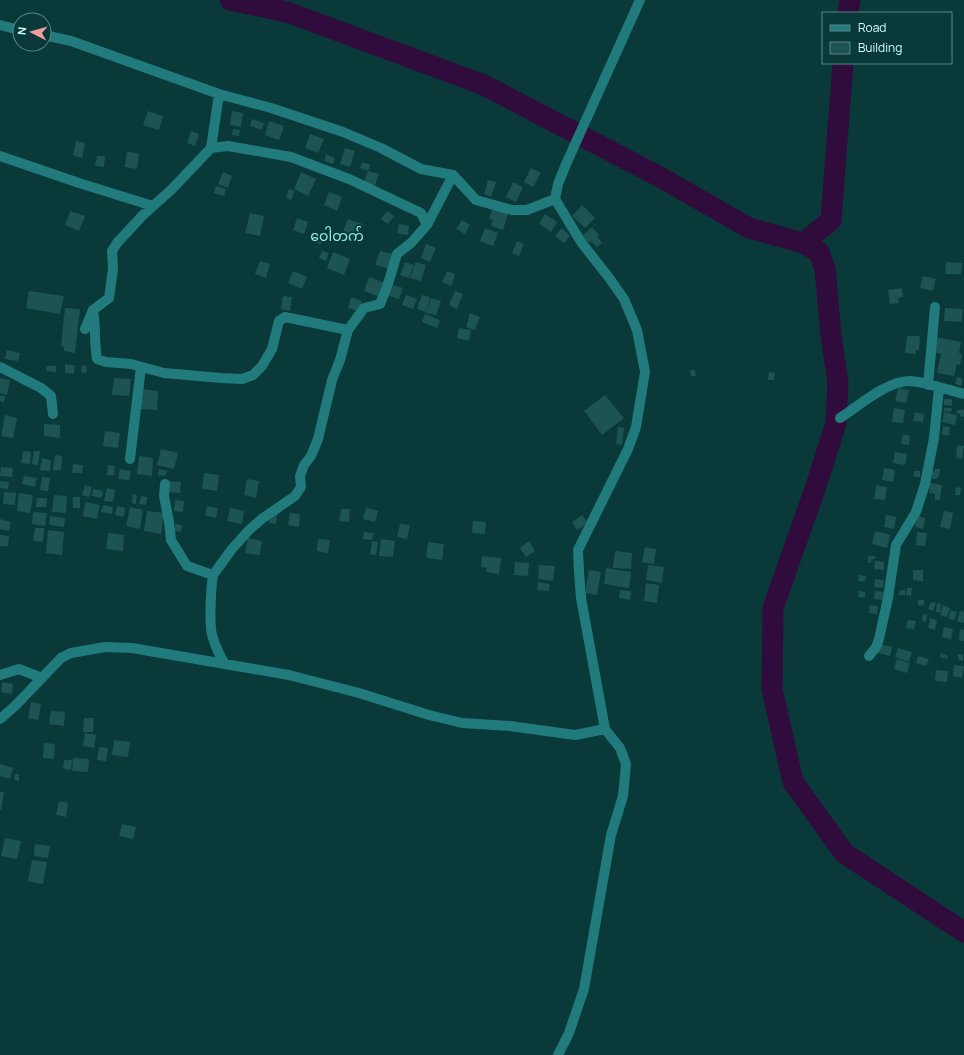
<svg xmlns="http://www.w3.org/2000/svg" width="964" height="1055" viewBox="0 0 964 1055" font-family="Manrope,'Noto Sans Myanmar',sans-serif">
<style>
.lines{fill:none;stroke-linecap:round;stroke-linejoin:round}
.river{stroke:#300c3d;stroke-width:21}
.building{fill:#1e5354}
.street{stroke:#217a7c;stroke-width:10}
.labels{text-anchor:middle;stroke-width:4;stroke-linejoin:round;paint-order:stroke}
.quarter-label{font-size:14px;fill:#96e9ea;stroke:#093939}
</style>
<rect width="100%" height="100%" fill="#093939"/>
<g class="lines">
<!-- river -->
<path class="river" d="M 230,0 L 287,12 L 484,85 L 660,177 L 749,228 L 803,243 L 831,220 L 843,63
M 848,13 L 850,0
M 803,243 L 819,252 L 825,269 L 831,335 L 838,382 L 836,423 L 815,489 L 773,608 L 772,689 L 793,782 L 844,853 L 964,932"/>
</g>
<!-- building -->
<path class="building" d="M 148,111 L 163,116 L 159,130 L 143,125 Z
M 232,111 L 243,113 L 241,127 L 230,125 Z
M 252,119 L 264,123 L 262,130 L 250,126 Z
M 269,121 L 284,126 L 279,140 L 265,135 Z
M 233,129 L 240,130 L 239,136 L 232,135 Z
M 191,131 L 199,134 L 195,146 L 187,143 Z
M 310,134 L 324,139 L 318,153 L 305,148 Z
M 76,141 L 85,143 L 82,158 L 73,155 Z
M 345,148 L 355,151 L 350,167 L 340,164 Z
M 127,151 L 139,154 L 137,169 L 125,167 Z
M 326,154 L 335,158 L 333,164 L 324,161 Z
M 97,156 L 105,156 L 104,167 L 95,166 Z
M 363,162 L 370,165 L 368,171 L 379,174 L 374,188 L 363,184 L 368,171 L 360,168 Z
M 531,168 L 541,173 L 533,187 L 524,182 Z
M 223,172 L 232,176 L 228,188 L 218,184 Z
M 301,172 L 316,179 L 308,196 L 294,189 Z
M 488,180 L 496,182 L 491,197 L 484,194 Z
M 513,182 L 523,187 L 516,202 L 506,197 Z
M 216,186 L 226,189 L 224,196 L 214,193 Z
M 289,189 L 295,191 L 291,200 L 286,198 Z
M 329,192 L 342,197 L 337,211 L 324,205 Z
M 582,205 L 595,218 L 585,228 L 572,216 Z
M 492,209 L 508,214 L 503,230 L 491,226 L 493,220 L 489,219 Z
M 70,211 L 85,216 L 79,231 L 65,225 Z
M 387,211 L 394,216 L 388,224 L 381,219 Z
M 250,213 L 264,216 L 260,236 L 245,233 Z
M 545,214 L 557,222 L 551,232 L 539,224 Z
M 297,218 L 308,222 L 304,234 L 293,230 Z
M 348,219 L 363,224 L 357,240 L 342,234 Z
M 462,220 L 470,225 L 465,234 L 456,229 Z
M 399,224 L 409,226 L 408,235 L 397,233 Z
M 592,227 L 599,235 L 597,236 L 602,243 L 597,247 L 591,241 L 589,243 L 582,236 Z
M 485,228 L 498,233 L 493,246 L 480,241 Z
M 562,228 L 570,236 L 564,243 L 555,236 Z
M 314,233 L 324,236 L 321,244 L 311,241 Z
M 517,241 L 524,244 L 519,256 L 512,253 Z
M 426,244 L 436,248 L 430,262 L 421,258 Z
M 322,251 L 329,253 L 326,261 L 319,258 Z
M 380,251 L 393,254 L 389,269 L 375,265 Z
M 333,252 L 350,259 L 344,275 L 327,268 Z
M 260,261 L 270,264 L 266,278 L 255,274 Z
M 405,262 L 414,265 L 409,278 L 400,275 Z
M 416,262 L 426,265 L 421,281 L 410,278 Z
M 946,262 L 962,263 L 961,274 L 945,274 Z
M 293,271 L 307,277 L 302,289 L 288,283 Z
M 447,271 L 455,274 L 451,286 L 442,282 Z
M 923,276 L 936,279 L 933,291 L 920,288 Z
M 369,277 L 385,283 L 380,297 L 364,291 Z
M 393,285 L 403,288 L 399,299 L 389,296 Z
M 902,288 L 903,297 L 898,298 L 899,303 L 890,304 L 888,290 Z
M 29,291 L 64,296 L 60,314 L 26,308 Z
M 455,291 L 463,294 L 457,309 L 449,305 Z
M 406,295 L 417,299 L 413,309 L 402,305 Z
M 422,295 L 430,297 L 426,312 L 417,309 Z
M 283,296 L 292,297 L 290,311 L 281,309 Z
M 351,297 L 362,301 L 358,311 L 348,308 Z
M 431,298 L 441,301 L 436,315 L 426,313 Z
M 65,308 L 80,309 L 75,353 L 64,351 L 64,347 L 61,346 Z
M 945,308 L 963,309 L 962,322 L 944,321 Z
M 470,313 L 480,317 L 475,330 L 466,327 Z
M 425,314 L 440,320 L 437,328 L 422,322 Z
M 459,328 L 471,330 L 469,341 L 457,338 Z
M 907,336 L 920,336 L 919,350 L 916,350 L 916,354 L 905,353 Z
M 935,337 L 961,342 L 959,353 L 962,354 L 960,365 L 957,364 L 954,376 L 937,373 L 941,354 L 933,352 Z
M 7,350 L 20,353 L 18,361 L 5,359 Z
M 65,364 L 75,365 L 74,374 L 65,373 Z
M 82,365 L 87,366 L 86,373 L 81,372 Z
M 47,366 L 56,366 L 56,372 L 46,371 Z
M 690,370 L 695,370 L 696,376 L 691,376 Z
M 769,372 L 775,373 L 774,380 L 768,380 Z
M 957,377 L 963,379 L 961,386 L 955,384 Z
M 0,378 L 10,380 L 7,395 L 0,393 Z
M 114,378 L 131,379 L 129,396 L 112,395 Z
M 898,388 L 909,390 L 906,403 L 895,401 Z
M 142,389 L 158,391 L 157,410 L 140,409 Z
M 605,395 L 624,418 L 602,435 L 584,411 Z
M 0,396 L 5,396 L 4,402 L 0,401 Z
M 944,399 L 952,399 L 952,406 L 944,405 Z
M 894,408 L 905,410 L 903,423 L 892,422 Z
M 944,408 L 952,408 L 951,412 L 943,411 Z
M 961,409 L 964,410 L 964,417 L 960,416 L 960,414 L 957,413 L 957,410 L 961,410 Z
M 915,412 L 924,414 L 923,422 L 913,421 Z
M 944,412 L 957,415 L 955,425 L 942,422 Z
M 5,415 L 17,418 L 13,438 L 1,436 Z
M 44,424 L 60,425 L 60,438 L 44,436 Z
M 943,426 L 950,427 L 949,435 L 942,435 Z
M 618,427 L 624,428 L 622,445 L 616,444 Z
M 105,431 L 120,433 L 118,448 L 103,446 Z
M 903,434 L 910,436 L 909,445 L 901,444 Z
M 957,445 L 964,446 L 962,459 L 956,458 Z
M 161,449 L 178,453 L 174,469 L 157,465 Z
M 23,451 L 31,452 L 30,464 L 21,463 Z
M 34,451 L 40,451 L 38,465 L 32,464 Z
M 895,452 L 907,454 L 905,465 L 893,463 Z
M 55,455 L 62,456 L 61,470 L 53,470 Z
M 139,456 L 153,458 L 152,476 L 137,474 Z
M 42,458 L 51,460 L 50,471 L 40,470 Z
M 73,464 L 83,465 L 82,473 L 72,473 Z
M 108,465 L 115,466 L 114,475 L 107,475 Z
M 1,467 L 13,468 L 12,477 L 0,476 Z
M 884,468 L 895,470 L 893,482 L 882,480 Z
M 120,469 L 131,471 L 129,480 L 118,479 Z
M 159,469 L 167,471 L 165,476 L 158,475 Z
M 935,469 L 940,469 L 939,477 L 937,477 L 936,479 L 932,479 L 932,477 L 930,477 L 931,471 L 935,471 Z
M 914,471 L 920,471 L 920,477 L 914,477 Z
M 204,473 L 219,475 L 217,491 L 202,489 Z
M 24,476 L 37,478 L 35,487 L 22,484 Z
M 42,477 L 50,478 L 48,491 L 40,490 Z
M 247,479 L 259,481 L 256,498 L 244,495 Z
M 0,481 L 9,482 L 8,489 L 0,488 Z
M 169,481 L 181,482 L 180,493 L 168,492 Z
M 930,483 L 942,485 L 940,500 L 935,500 L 935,494 L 929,493 Z
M 85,485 L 92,487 L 89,497 L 82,495 Z
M 876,485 L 887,487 L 885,500 L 874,499 Z
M 956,487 L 961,488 L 960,495 L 955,495 Z
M 107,488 L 115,490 L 113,502 L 104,501 Z
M 93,489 L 103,491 L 102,498 L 92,496 Z
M 4,492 L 16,493 L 15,505 L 3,504 Z
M 19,493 L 33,495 L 30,513 L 17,511 Z
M 133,494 L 137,495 L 136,504 L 132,503 Z
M 54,495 L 67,496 L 66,513 L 52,512 Z
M 141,496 L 147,497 L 146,505 L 139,504 Z
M 73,497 L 80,497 L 80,508 L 73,508 Z
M 37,498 L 47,498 L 46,507 L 36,507 Z
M 175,500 L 184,501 L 183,512 L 174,511 Z
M 85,502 L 100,505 L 97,519 L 83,516 Z
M 103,505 L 113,507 L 112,514 L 101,512 Z
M 117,506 L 125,508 L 124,517 L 115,515 Z
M 207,506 L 218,508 L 216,518 L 205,515 Z
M 130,507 L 143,510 L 140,529 L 126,526 Z
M 230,508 L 244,511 L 242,524 L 227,521 Z
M 366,508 L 378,511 L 375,522 L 363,519 Z
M 341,509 L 350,509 L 349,522 L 339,521 Z
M 147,511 L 164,513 L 161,534 L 144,531 Z
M 944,511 L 953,513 L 950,529 L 940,527 Z
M 33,512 L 47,513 L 45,526 L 32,524 Z
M 290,513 L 300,514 L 299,527 L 288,525 Z
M 269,514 L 277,515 L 276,524 L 269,523 Z
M 582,515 L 588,523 L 577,530 L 572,522 Z
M 886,515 L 896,517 L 894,529 L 884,527 Z
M 50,516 L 65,518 L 64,527 L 49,525 Z
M 917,516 L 925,518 L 923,529 L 915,527 Z
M 0,519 L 11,522 L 9,531 L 0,529 Z
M 473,521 L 486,522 L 485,534 L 472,533 Z
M 175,524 L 182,525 L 181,532 L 174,531 Z
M 400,524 L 410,525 L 407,539 L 397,537 Z
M 35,528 L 44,528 L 43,542 L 33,541 Z
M 48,530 L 64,532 L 62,555 L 46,553 Z
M 875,531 L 890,535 L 887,548 L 872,544 Z
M 364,532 L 374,533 L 372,540 L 363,539 Z
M 917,532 L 927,533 L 925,546 L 916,545 Z
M 108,533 L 124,535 L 123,551 L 106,549 Z
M 0,535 L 9,536 L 8,546 L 0,546 Z
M 248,538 L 262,541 L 260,555 L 245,553 Z
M 318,539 L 330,540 L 328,553 L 317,551 Z
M 381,539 L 395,541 L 393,557 L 379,556 Z
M 372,541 L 378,542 L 376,555 L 370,554 Z
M 529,541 L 535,551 L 526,557 L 520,548 Z
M 428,542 L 444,544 L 442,560 L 426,558 Z
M 645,547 L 656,549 L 654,564 L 642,562 Z
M 615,551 L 632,553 L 631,569 L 613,568 Z
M 482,556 L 501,558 L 499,574 L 486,572 L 487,568 L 481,567 Z
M 868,556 L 875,556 L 875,559 L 871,559 L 871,563 L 868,563 Z
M 875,561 L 884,562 L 884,570 L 874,569 Z
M 515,562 L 529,563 L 528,576 L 514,575 Z
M 539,565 L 555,566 L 553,581 L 538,579 Z
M 648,565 L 664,567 L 662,583 L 646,580 Z
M 606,568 L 631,572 L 629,588 L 604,584 Z
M 589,570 L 601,572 L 597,595 L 585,593 Z
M 913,570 L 923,570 L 923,581 L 913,580 Z
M 859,575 L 866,576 L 865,582 L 858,581 Z
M 875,579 L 884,580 L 883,588 L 874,587 Z
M 538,582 L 550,584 L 549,591 L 537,590 Z
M 646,583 L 659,585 L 657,603 L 644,601 Z
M 907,588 L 912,588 L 911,596 L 906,595 Z
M 620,590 L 631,591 L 630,600 L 619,598 Z
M 900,590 L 905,590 L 905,595 L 899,595 Z
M 859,591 L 865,592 L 865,598 L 858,597 Z
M 875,591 L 885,592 L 884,600 L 874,599 Z
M 918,600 L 924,600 L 924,606 L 918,605 Z
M 931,602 L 936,603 L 933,611 L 928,609 Z
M 937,603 L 941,604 L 940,612 L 936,612 Z
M 870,605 L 878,606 L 877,614 L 869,613 Z
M 943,605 L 950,608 L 947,617 L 940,615 Z
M 951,610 L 957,612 L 954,620 L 948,619 Z
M 960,611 L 964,612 L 964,623 L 957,621 Z
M 923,614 L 927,615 L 926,622 L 922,621 Z
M 930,618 L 937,620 L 935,630 L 928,628 Z
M 908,620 L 916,621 L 914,629 L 906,628 Z
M 944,627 L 953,629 L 951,639 L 942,637 Z
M 960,629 L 964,630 L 964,641 L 959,640 Z
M 879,644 L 892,647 L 890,656 L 877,653 Z
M 898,648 L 912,652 L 909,662 L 895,657 Z
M 941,653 L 948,656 L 947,659 L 940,657 Z
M 957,654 L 963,655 L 963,661 L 959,660 Z
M 918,656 L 929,659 L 926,666 L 916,663 Z
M 897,659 L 910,663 L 907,673 L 894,669 Z
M 954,665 L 964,666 L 962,678 L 953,676 Z
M 936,670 L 948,671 L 947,682 L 935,681 Z
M 2,682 L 13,684 L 12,694 L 1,692 Z
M 31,702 L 41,704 L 38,720 L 28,718 Z
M 51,711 L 65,712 L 64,726 L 49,724 Z
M 84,718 L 94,718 L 93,732 L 83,732 Z
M 85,733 L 96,735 L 94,748 L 83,746 Z
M 114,740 L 130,742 L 128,757 L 112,755 Z
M 44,743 L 55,744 L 54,759 L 43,758 Z
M 99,747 L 108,748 L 106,761 L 97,760 Z
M 73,758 L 89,759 L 88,772 L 72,771 Z
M 64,760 L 72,760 L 71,770 L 63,769 Z
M 0,764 L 13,768 L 10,779 L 0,776 Z
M 15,774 L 19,774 L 19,781 L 14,780 Z
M 0,792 L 4,792 L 1,810 L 0,810 Z
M 59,801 L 68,803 L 66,817 L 56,815 Z
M 122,824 L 136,827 L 133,839 L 119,836 Z
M 5,838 L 21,841 L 17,859 L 1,856 Z
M 35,844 L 50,846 L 48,858 L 34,856 Z
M 32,860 L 47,862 L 43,884 L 28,881 Z"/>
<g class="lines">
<!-- street -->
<path class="street" d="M 0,25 L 20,30
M 44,35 L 71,41 L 219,94 L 271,108 L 343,132 L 381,148 L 421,169 L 453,175 L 476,200 L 512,210 L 527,210 L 555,199
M 211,148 L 219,94
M 0,156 L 79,183 L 153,206
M 93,310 C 96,326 94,342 97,359 L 106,362 L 131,364 L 164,373 L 221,378 L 242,379 L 253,375 L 262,366 L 272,349 L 279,321 L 285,317 L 348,330 L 364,308 L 380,304 L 387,287 L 397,254 L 411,243 L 427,225 L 453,175
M 85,329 L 93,310 L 109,298 L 113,269 L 112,251 L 117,243 L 142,216 L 172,189 L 211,148 L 228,146 L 291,157 L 349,179 L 421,213 L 427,225
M 0,367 L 41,388 L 51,396 L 53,414
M 928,385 L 935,307
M 840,418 C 859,406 886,381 910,381 C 926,382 948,390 964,394
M 130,459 L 141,367
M 165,484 L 164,496 L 169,522 L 171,540 L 187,566 L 213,575 C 211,588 209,622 212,635 C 215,645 219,655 225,664
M 213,575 L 232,549 L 249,530 L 263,518 L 295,496 L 301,487 L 300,476 L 304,465 L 311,456 L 318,439 L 332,380 L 340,360 L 348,330
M 869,656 L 876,647 L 879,639 L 888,598 L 896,545 L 916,512 L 925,484 L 934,438 L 939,388
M 0,675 L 19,669 L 42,678
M 0,719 L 15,706 L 61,658 L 71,653 L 105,647 L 132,648 L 289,675 L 359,693 L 429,715 L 462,723 L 510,726 L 575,735 L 605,729
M 558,1055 L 569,1033 L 584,989 L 611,835 L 623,796 L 626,764 L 620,748 L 605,729 L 581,598 L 579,572 L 578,550 L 628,449 L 636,427 L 645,372 L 637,330 L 624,299 L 610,279 L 581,242 L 555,199 L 558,184 L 567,162 L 640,0"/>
</g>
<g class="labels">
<!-- quarter labels -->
<g class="quarter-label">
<text x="337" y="241">ဝေါတက်</text>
</g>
</g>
<!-- legend -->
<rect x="822" y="12" width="130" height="52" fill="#093939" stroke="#5a8787"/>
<rect x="830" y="25" width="20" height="6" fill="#217a7c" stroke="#5a8787"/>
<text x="858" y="32" font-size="12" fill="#d4fbfb">Road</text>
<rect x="830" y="42" width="20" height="12" fill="#1e5354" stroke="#5a8787"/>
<text x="858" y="52" font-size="12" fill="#d4fbfb">Building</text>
<!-- north arrow -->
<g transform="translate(32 32) rotate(276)"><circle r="19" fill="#093939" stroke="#5a8787"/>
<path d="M0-3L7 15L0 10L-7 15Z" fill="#f49b9f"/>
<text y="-6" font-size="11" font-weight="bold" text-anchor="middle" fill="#d4fbfb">N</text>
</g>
</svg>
